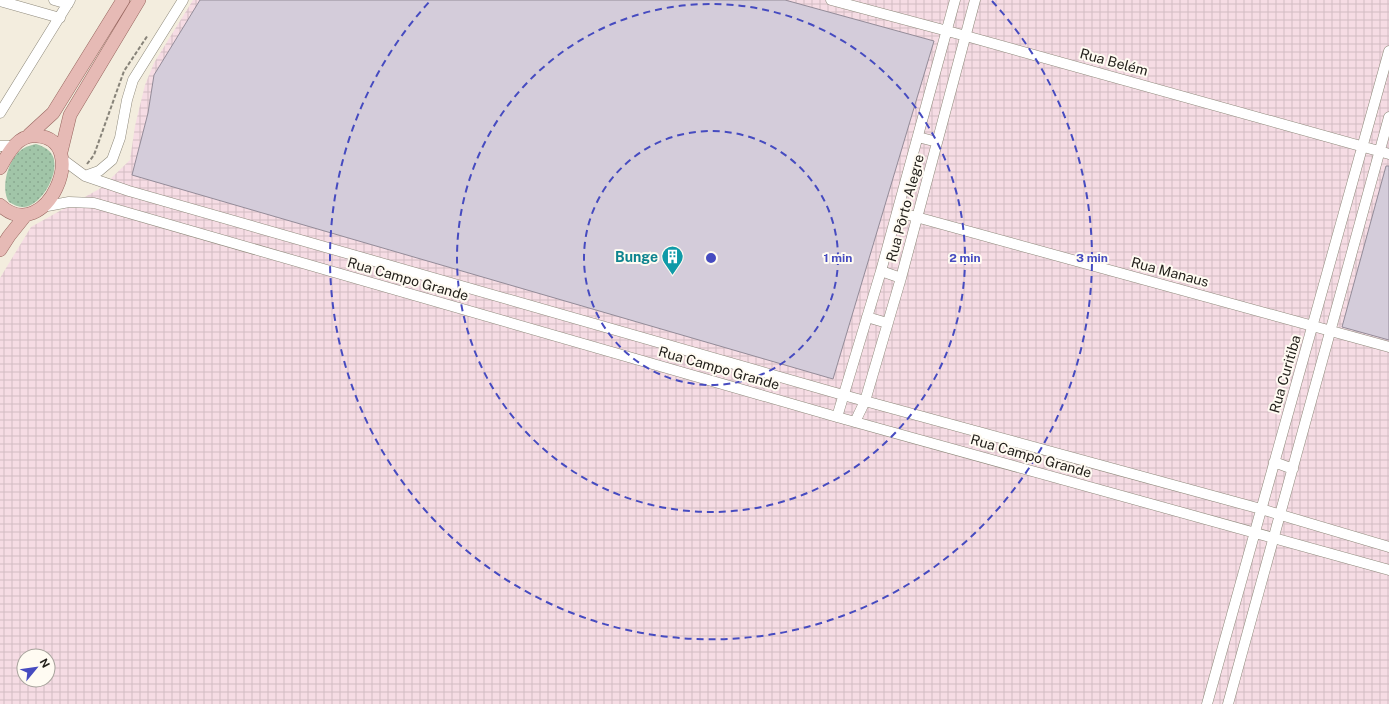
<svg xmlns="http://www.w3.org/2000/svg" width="1389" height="704" viewBox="0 0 1389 704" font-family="'Public Sans',sans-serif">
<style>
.industrial{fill:url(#industrial-grid);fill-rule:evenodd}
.grass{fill:url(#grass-dots)}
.building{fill:#d4ccda;stroke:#938b98}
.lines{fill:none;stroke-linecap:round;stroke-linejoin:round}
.minor-casing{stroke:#8e897b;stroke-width:11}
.major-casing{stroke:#97665f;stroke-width:14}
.path{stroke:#878379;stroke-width:2;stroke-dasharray:4 2;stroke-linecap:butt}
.minor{stroke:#fff;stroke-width:10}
.major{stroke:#e6bab5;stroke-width:13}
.ring{fill:none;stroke:#464bc0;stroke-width:2;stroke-dasharray:7 5}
.labels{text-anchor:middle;stroke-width:4;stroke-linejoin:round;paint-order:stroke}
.street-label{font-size:14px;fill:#221f1a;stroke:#fffbf2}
.culture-label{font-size:14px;font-weight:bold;fill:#0d838f;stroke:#fffbf2;text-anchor:end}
.centre{fill:#464bc0;stroke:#fffbf2;stroke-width:2}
.ring-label{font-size:12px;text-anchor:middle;font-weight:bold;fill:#464bc0;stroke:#fffbf2;stroke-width:4;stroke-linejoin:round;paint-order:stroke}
</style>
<defs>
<pattern id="industrial-grid" width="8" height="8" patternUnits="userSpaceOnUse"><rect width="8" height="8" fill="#f6dce4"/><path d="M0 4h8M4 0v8" fill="none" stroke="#d3bcc3"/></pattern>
<pattern id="grass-dots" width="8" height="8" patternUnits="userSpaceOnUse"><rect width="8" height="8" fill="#a1c5a8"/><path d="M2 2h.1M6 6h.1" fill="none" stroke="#8aa990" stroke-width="1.8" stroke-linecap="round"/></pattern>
</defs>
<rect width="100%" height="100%" fill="#f3edde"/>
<!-- industrial -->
<path class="industrial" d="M 193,0 L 1389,0 L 1389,704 L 0,704 L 0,278 L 31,227 L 101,188 L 130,160 L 135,126 L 145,85 L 154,63 ZM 24,656 L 48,656 L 48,680 L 24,680 Z"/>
<!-- grass -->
<path class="grass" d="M 36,144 C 42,146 47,148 51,153 C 63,169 42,206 24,207 C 18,207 14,205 9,202 C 0,188 8,157 24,148 C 27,146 32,145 36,144 Z"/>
<!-- building -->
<path class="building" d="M 200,0 L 785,0 L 934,41 L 833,379 L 132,175 L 148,113 L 154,75 Z
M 1386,166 L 1389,166 L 1389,340 L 1342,327 Z"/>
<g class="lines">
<defs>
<path id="minor" d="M 54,0 L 68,4
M 831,0 L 966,36 L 1389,154
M 0,1 L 60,18
M 0,113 L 70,0
M 918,137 L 937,142
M 0,146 L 14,146
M 62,159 L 85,176 L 129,191 L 843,395 L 1261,509 L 1389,547
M 85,176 L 99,171 L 112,160 L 120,138 L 127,100 L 133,80 L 183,0
M 42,207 L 69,202 L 94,203 L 837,417 L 1389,570
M 898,212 L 1389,347
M 881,271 L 901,278
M 867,317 L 887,323
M 837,417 L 881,271 L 955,0
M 855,422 L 865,401 L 901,278 L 975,0
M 1274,462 L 1293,469
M 1207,704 L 1389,51
M 1228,704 L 1389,117"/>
<path id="major" d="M 29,135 L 53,113 L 123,0
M 61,152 L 70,115 L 139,0
M 0,168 C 8,153 18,134 37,136 C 92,139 46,248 0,205
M 0,250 L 9,236 L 25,216"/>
</defs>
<!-- minor casing -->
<use href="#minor" class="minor-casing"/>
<!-- major casing -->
<use href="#major" class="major-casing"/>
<!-- path -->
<path class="path" d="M 87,164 L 94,155 L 124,71 L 148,35"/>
<!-- minor -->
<use href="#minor" class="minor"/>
<!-- major -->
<use href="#major" class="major"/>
</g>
<!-- distance rings -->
<g class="ring">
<circle cx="711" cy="258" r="127"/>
<circle cx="711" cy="258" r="254"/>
<path d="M992 1A381 381 0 1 1 430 1"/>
</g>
<!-- icons -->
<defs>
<symbol id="building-pin" viewBox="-11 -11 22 30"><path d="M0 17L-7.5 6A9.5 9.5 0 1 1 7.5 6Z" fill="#0f9aa8" stroke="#fffbf2"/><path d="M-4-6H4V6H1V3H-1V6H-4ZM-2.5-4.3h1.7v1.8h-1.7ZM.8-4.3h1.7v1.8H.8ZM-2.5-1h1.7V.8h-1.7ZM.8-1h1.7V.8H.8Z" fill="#fff"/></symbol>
</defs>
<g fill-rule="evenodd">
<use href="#building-pin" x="660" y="244" width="25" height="34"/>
</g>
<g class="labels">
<!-- street labels -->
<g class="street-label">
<text transform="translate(1114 62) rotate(15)" y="5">Rua Belém</text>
<text transform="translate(905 208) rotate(-75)" y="5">Rua Pôrto Alegre</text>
<text transform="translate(1170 272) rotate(15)" y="5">Rua Manaus</text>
<text transform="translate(408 279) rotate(16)" y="5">Rua Campo Grande</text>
<text transform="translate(719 368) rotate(16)" y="5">Rua Campo Grande</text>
<text transform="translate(1285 374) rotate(-74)" y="5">Rua Curitiba</text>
<text transform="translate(1031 456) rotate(16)" y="5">Rua Campo Grande</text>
</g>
<!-- culture labels -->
<g class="culture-label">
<text x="658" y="262">Bunge</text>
</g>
</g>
<circle cx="711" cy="258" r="6" class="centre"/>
<g class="ring-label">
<text x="838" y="262">1 min</text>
<text x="965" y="262">2 min</text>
<text x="1092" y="262">3 min</text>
</g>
<!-- north arrow -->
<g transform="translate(36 668) rotate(61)"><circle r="19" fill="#fffbf2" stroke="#a7a39c"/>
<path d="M0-3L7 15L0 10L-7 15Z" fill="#464bc0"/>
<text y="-6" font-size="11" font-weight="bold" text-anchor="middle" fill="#221f1a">N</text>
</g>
</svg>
